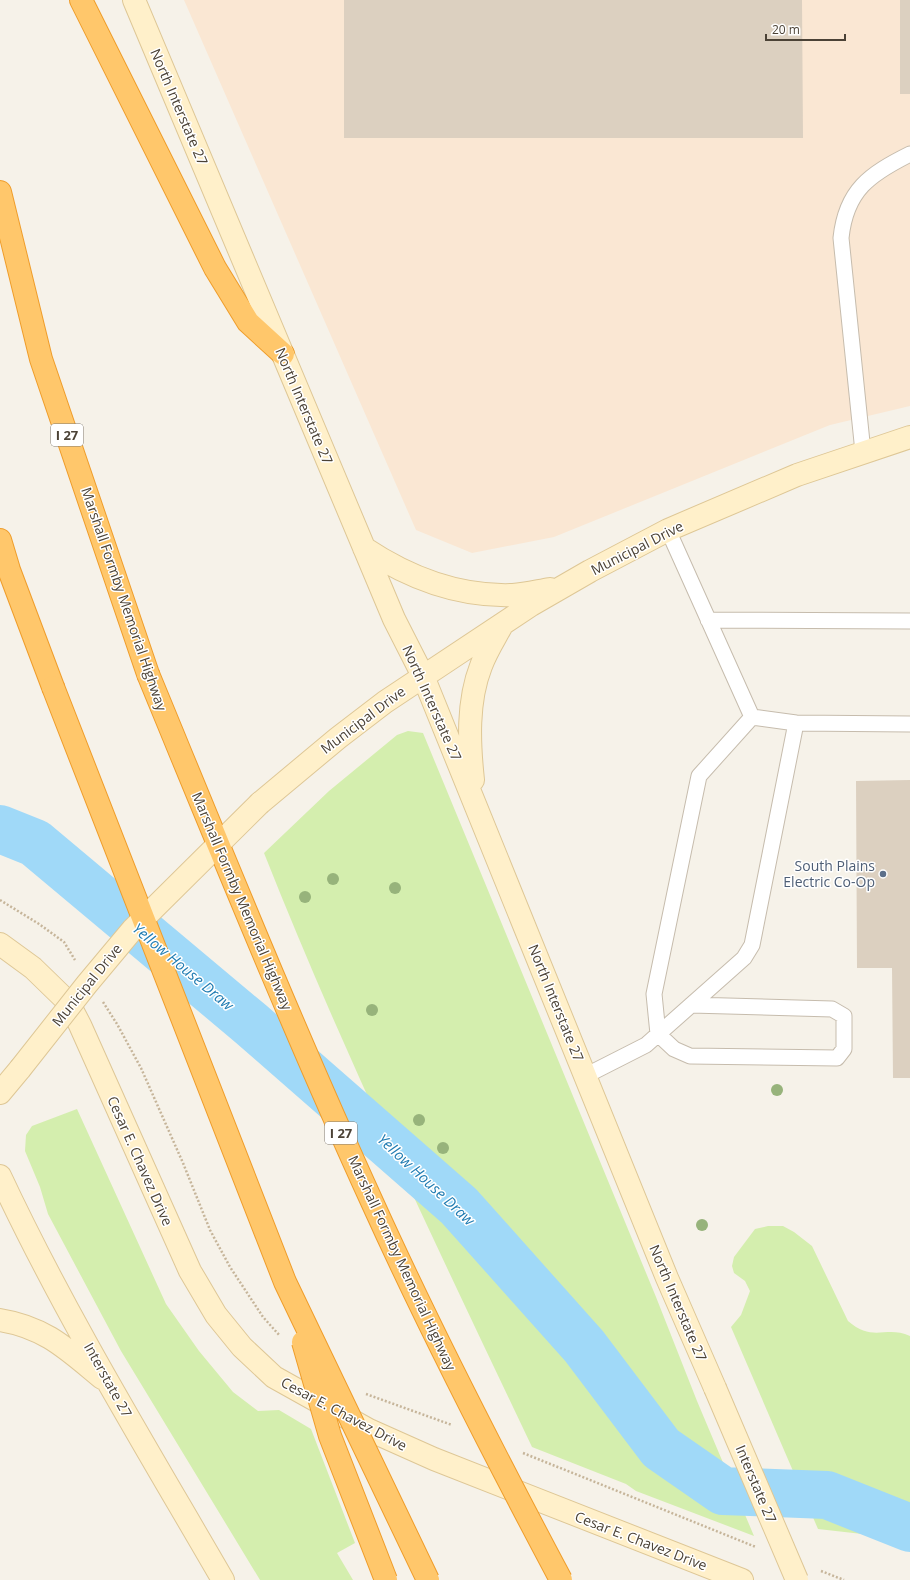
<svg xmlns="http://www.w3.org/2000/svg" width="910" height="1580" viewBox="0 0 910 1580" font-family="'Open Sans',sans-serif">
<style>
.commercial{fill:#fae7d3}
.green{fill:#d4eeae}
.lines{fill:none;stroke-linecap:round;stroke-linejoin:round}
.river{stroke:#a0d9f8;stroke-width:48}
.building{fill:#dcd0c0}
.lane-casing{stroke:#c6bcad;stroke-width:17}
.secondary-casing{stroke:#dec796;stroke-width:24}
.highway-casing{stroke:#ef9d2b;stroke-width:24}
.path{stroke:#c6b59a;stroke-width:2.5;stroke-dasharray:2 2;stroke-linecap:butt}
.lane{stroke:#fff;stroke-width:15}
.secondary{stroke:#fff0ca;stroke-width:22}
.highway{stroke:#ffc76b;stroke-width:22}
.secondary-bridge-casing{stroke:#dec796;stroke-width:24;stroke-linecap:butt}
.highway-bridge-casing{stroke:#ef9d2b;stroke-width:24;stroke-linecap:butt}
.secondary-bridge{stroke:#fff0ca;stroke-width:22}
.highway-bridge{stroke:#ffc76b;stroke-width:22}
.tree{fill:#97b37b}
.service-dot{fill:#5c6f8a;stroke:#fff;stroke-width:1.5}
.labels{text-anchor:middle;stroke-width:3;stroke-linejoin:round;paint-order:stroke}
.shield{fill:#fff;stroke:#817b72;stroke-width:1}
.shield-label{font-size:13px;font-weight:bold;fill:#4b4236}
.street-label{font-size:14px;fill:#4b4236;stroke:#fff}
.service-label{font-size:14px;fill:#4e5e75;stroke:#fff;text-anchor:end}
.water-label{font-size:15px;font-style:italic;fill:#207cb2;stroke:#fff}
</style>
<rect width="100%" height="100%" fill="#f6f2e9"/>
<!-- commercial -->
<path class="commercial" d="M 184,0 L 910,0 L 910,406 L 830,425 L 554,537 L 472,553 L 416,530 Z"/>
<!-- green -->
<path class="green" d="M 408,731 L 423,733 L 656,1297 L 697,1401 L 754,1536 L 636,1491 L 626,1484 L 532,1447 C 439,1251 344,1055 264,853 L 329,791 L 397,735 Z
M 77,1109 L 166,1304 L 199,1351 L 233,1392 L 258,1411 L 279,1410 L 311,1429 L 355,1543 L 337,1553 L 353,1580 L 260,1580 L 121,1351 L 48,1214 L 40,1187 L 25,1151 L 26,1135 L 32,1126 Z
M 768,1226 L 783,1226 L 794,1232 L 812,1246 L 848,1321 C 873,1343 886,1325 910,1336 L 910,1549 L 871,1535 L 818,1529 L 731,1327 L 741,1315 L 750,1291 L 745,1281 L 734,1273 L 732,1266 L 734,1257 L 755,1229 Z"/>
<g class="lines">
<!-- river -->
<path class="river" d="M 0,829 L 35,843 L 251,1024 L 459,1206 L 584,1346 L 661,1448 L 723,1491 L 827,1495 L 910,1528"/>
</g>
<!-- building -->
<path class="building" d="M 344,0 L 802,0 L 803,138 L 344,138 Z
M 900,0 L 910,0 L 910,94 L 900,94 Z
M 910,780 L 910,1078 L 893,1078 L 892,968 L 857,968 L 856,781 Z"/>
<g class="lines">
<defs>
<path id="lane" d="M 863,452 L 841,238 C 846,190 870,174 910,154
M 668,530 L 752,717
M 708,620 L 910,621
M 796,723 L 910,724
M 585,1076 L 646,1045 L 744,958 L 752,945 L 796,723 L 752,717 L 699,776 L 654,994 L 658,1034 L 674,1049 L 690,1056 L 837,1058 L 844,1049 L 844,1016 L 832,1009 L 691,1005"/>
<path id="secondary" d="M 134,0 L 394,619 L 423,676 L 667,1278 L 715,1388
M 364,548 C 409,578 459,597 513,595 C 525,594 538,591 550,589
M 473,780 C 469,743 467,702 481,666 C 486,652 495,638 502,625
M 260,803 L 338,738 L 385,702 L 531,605 L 590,571 L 668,530 L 797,475 L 910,437
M 0,944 L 33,968 L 68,1002 L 80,1025 L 190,1271 L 216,1315 L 242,1347 L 274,1377 L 369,1430 L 434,1459 L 742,1580
M 0,1093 L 20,1069
M 0,1176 C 65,1315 146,1447 223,1580
M 0,1320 C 45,1327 68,1350 102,1378"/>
<path id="highway" d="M 81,0 L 215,268 L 248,322 L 283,354
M 0,192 L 41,359 L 148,674
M 0,540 L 9,570 L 53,687"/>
</defs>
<!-- lane casing -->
<use href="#lane" class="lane-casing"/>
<!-- secondary casing -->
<use href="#secondary" class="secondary-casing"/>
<!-- highway casing -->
<use href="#highway" class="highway-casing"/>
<!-- path -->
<path class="path" d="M 0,900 L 39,924 L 64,942 L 75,960
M 103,1002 L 117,1024 L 141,1068 L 183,1163 L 210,1230 L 230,1267 L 263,1317 L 280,1336
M 366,1394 L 452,1425
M 523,1453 L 756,1547
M 821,1571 L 844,1580"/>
<!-- lane -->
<use href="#lane" class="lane"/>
<!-- secondary -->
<use href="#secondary" class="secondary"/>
<!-- highway -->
<use href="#highway" class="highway"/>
<defs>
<path id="secondary-bridge" d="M 20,1069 L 87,984 L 133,929 L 260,803
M 715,1388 L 797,1580"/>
<path id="highway-bridge" d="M 148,674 C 221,851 293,1029 373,1204 C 431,1332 495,1456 561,1580
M 53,687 L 285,1282 L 428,1580
M 303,1342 L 330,1436 L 386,1580"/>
</defs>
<!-- secondary-bridge casing -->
<use href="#secondary-bridge" class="secondary-bridge-casing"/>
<!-- highway-bridge casing -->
<use href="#highway-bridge" class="highway-bridge-casing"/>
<!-- secondary-bridge -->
<use href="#secondary-bridge" class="secondary-bridge"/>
<!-- highway-bridge -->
<use href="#highway-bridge" class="highway-bridge"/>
</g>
<!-- trees -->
<g class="tree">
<circle cx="333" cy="879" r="6"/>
<circle cx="395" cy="888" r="6"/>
<circle cx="305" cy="897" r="6"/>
<circle cx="372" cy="1010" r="6"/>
<circle cx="777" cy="1090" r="6"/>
<circle cx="419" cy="1120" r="6"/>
<circle cx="443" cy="1148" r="6"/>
<circle cx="702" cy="1225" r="6"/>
</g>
<!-- markers -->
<circle class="service-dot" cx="883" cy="874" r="4"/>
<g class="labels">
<!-- shield labels -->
<g class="shield">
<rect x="51" y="424" width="32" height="22" rx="3"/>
<rect x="325" y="1122" width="32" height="22" rx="3"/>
</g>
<g class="shield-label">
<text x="67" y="440">I 27</text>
<text x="341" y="1138">I 27</text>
</g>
<!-- street labels -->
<g class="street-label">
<text transform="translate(179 107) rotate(67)" y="5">North Interstate 27</text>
<text transform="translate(304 406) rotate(67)" y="5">North Interstate 27</text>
<text transform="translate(637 548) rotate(-27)" y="5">Municipal Drive</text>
<text transform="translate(124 599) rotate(71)" y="5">Marshall Formby Memorial Highway</text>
<text transform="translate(432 703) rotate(66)" y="5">North Interstate 27</text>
<text transform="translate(363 720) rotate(-37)" y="5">Municipal Drive</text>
<text transform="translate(242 901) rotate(67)" y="5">Marshall Formby Memorial Highway</text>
<text transform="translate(87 985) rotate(-51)" y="5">Municipal Drive</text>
<text transform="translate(556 1003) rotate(68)" y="5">North Interstate 27</text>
<text transform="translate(140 1161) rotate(66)" y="5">Cesar E. Chavez Drive</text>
<text transform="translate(402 1263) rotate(65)" y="5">Marshall Formby Memorial Highway</text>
<text transform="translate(678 1303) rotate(67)" y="5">North Interstate 27</text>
<text transform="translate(108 1380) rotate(61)" y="5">Interstate 27</text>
<text transform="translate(344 1414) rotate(28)" y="5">Cesar E. Chavez Drive</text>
<text transform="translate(756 1484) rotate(67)" y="5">Interstate 27</text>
<text transform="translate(641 1541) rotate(21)" y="5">Cesar E. Chavez Drive</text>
</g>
<!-- service labels -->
<g class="service-label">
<text x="875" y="871">South Plains<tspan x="875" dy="16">Electric Co-Op</tspan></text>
</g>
<!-- water labels -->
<g class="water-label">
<text transform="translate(183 967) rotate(40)" y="5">Yellow House Draw</text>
<text transform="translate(426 1180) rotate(43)" y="5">Yellow House Draw</text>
</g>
</g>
<!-- scale -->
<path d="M766 34v6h79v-6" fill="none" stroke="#4b4236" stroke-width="2"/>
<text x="772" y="34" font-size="12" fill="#4b4236" stroke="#ffffff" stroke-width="3" paint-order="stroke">20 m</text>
</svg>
